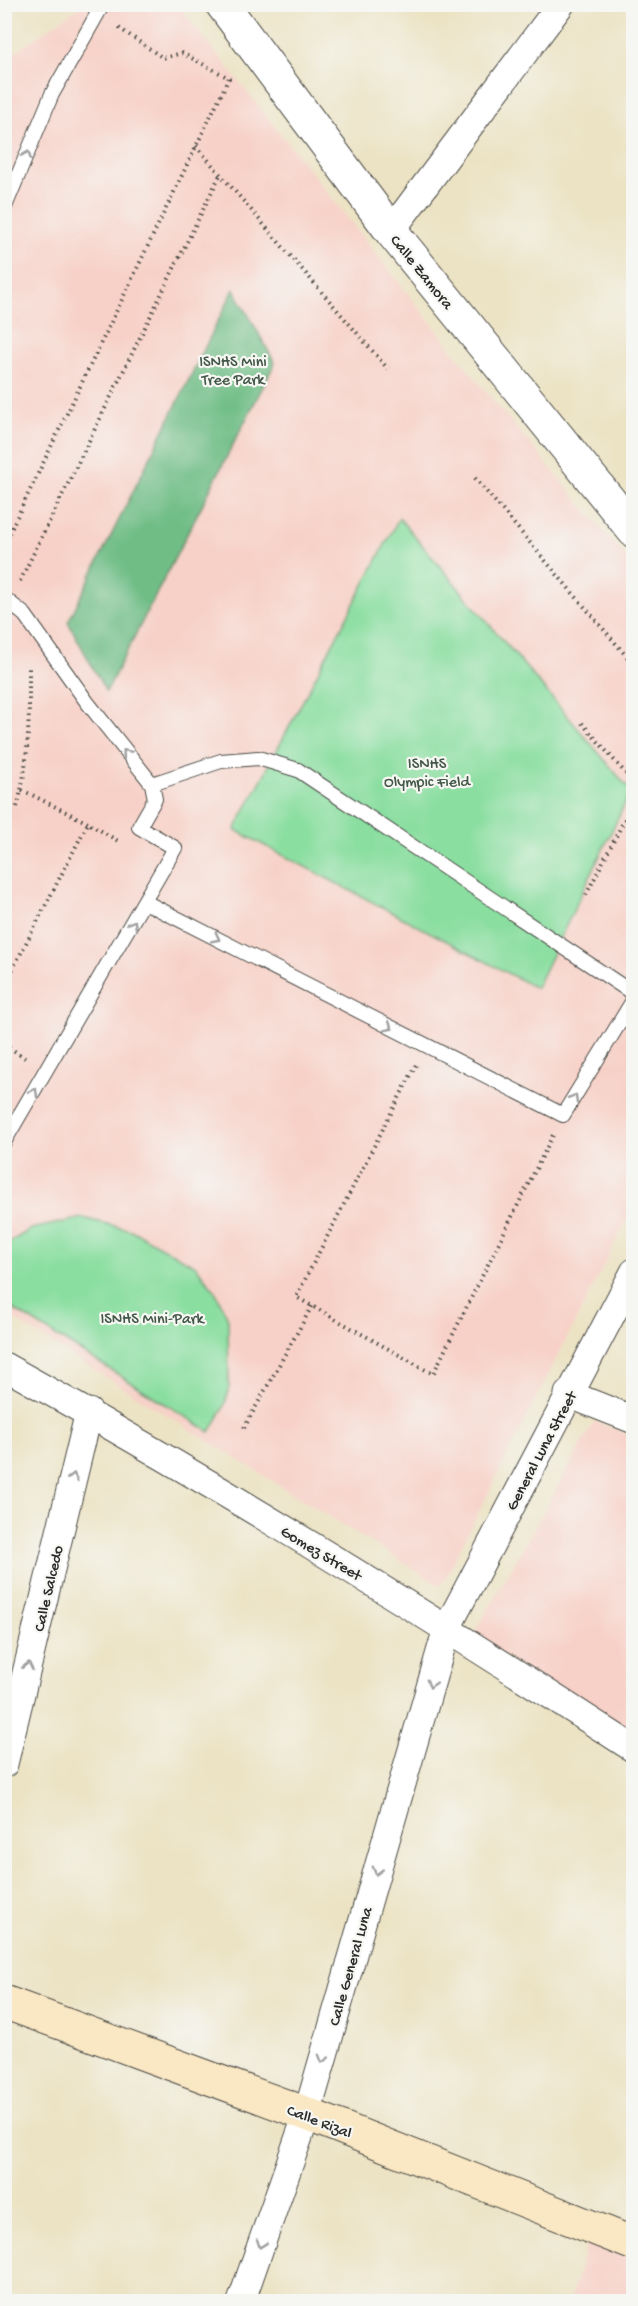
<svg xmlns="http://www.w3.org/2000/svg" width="638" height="2306" viewBox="0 0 638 2306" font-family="'Gochi Hand',sans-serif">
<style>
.built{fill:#f7d1c8}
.green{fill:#8adea0;stroke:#5a8466;stroke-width:1.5}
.forest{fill:#6fbd86;stroke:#4d7458;stroke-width:1.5}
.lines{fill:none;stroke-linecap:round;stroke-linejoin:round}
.service-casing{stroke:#484742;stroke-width:16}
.minor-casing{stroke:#484742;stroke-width:29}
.tertiary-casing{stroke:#484742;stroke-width:35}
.secondary-casing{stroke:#484742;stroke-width:35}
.path{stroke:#484742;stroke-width:4;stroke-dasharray:1.5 4.5;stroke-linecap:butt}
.service{stroke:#fff;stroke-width:14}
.minor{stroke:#fff;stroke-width:27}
.tertiary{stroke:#fff;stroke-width:33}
.secondary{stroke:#fae7c3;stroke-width:33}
.oneway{stroke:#a0a0a0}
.labels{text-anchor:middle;stroke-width:4.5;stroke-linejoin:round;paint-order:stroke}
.street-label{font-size:16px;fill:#2b2b2b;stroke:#f6f6f2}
.park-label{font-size:16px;fill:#435848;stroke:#f6f6f2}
</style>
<rect width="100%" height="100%" fill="#f6f6f2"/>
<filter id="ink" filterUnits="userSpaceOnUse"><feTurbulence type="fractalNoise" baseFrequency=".0167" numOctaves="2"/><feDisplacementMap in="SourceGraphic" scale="12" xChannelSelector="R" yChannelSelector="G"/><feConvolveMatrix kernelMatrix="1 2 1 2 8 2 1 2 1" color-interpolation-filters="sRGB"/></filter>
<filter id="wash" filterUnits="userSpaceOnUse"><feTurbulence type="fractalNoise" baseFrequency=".008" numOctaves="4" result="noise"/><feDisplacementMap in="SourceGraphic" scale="24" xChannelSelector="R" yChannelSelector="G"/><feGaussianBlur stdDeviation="1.35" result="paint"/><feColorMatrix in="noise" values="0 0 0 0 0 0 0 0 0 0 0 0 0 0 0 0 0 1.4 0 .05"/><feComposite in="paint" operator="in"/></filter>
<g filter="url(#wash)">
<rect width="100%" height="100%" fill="#ece3c4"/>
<!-- built -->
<path class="built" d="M 82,5 L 178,5 L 487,393 L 633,566 L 633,1208 L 441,1586 L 5,1314 L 4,57 L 7,58 Z
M 595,1421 L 633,1437 L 633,1742 L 473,1636 Z
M 588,2239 L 633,2258 L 633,2301 L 570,2302 Z"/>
<!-- green -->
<path class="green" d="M 399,518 L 631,791 L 536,988 L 235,830 Z
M 83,1218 L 131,1230 L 196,1266 L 215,1291 L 228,1319 L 229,1391 L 223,1409 L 210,1432 L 5,1304 L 5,1245 L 31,1229 Z"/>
<!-- forest -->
<path class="forest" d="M 234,289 L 275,363 L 106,692 L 68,622 Z"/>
</g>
<g filter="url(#ink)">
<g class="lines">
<defs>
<path id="service" d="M 4,209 L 52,94 L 103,4
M 4,598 L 25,615 L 87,702 L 152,784 L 155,799 L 139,827 L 175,848 L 4,1142
M 152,784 L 221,761 L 258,758 L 298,770 L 634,994
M 145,902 L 563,1115 L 634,999"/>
<path id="minor" d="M 391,231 L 561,4
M 4,1366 C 219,1485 428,1615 634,1749
M 568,1394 L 634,1420
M 4,1764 L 89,1412
M 241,2302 L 307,2114 L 447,1628 L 634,1272"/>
<path id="tertiary" d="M 222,4 L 391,231 L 634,531"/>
<path id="secondary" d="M 4,2002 L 307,2114 L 634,2244"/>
</defs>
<!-- service casing -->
<use href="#service" class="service-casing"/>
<!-- minor casing -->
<use href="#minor" class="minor-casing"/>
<!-- tertiary casing -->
<use href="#tertiary" class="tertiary-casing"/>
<!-- secondary casing -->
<use href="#secondary" class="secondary-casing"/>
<!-- path -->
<path class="path" d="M 196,146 L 388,369
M 475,478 L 634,665
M 4,544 L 229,78 L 182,53 L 163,58 L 119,28
M 20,581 L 220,175
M 582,723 L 634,783
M 22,790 L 88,823
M 17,807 C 30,760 29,713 29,665
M 586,895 L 634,801
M 4,986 L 88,823 L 118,841
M 4,1044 L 25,1058
M 416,1065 L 296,1297 L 433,1374 L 553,1135
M 244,1428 L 312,1306"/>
<!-- service -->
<use href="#service" class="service"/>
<!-- minor -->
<use href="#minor" class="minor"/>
<!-- tertiary -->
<use href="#tertiary" class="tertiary"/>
<!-- secondary -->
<use href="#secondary" class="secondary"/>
</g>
<!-- one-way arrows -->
<defs><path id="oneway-chevron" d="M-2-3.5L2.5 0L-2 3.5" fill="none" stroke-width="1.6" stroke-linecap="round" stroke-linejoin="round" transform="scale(1.5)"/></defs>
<g class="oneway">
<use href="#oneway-chevron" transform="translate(27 155) rotate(-68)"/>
<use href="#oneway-chevron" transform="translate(126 753) rotate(-130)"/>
<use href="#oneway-chevron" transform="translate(133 924) rotate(-60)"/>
<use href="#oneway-chevron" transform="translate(216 938) rotate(27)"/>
<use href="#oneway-chevron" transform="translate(389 1027) rotate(27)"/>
<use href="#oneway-chevron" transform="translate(34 1092) rotate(-60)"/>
<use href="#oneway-chevron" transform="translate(574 1098) rotate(-59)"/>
<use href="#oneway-chevron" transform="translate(73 1477) rotate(-77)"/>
<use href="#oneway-chevron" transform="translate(28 1666) rotate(-77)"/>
<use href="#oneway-chevron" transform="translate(431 1684) rotate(106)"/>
<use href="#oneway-chevron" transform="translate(377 1871) rotate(106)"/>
<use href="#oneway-chevron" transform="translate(323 2059) rotate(106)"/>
<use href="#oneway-chevron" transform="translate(261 2244) rotate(109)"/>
</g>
</g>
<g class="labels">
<!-- street labels -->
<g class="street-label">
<text transform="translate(423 271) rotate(51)" y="6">Calle Zamora</text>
<text transform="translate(540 1450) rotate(-62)" y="6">General Luna Street</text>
<text transform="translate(322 1552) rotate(31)" y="6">Gomez Street</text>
<text transform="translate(47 1588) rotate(-77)" y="6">Calle Salcedo</text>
<text transform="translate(349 1966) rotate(-74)" y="6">Calle General Luna</text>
<text transform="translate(320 2120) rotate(21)" y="6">Calle Rizal</text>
</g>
<!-- park labels -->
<g class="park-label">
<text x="233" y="366">ISNHS Mini<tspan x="233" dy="18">Tree Park</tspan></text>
<text x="427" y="768">ISNHS<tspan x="427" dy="18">Olympic Field</tspan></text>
<text x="152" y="1323">ISNHS Mini-Park</text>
</g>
</g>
<!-- margin -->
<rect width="638" height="2306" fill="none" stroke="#f6f6f2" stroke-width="24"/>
</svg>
